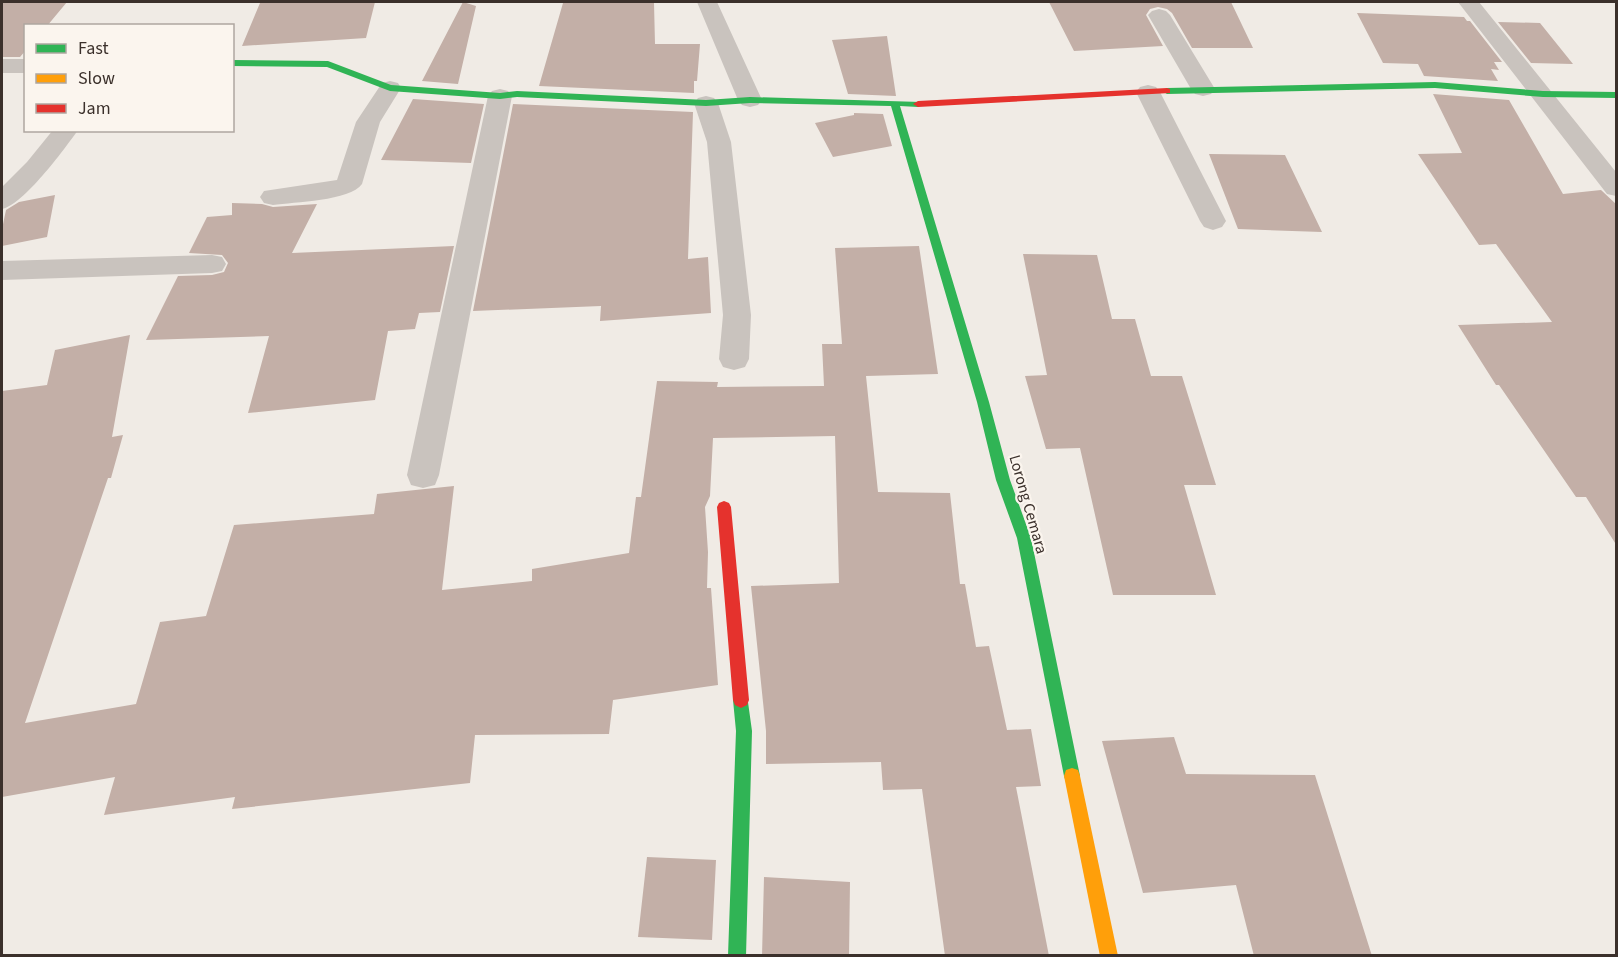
<svg xmlns="http://www.w3.org/2000/svg" width="1618" height="957" viewBox="0 0 1618 957" font-family="'Source Sans 3',sans-serif">
<style>
.building{fill:#c3afa7}
.lines{fill:none;stroke-linecap:round;stroke-linejoin:round}
.street{fill:#c9c3be;fill-rule:evenodd}
.fast{fill:#30b455;fill-rule:evenodd}
.slow{fill:#ff9f0a;fill-rule:evenodd}
.jam{fill:#e5322d;fill-rule:evenodd}
.labels{text-anchor:middle;stroke-width:4.5;stroke-linejoin:round;paint-order:stroke}
.street-label{font-size:16px;fill:#3b302b;stroke:#fbf5ee}
</style>
<rect width="100%" height="100%" fill="#f0ebe5"/>
<!-- building -->
<path class="building" d="M 2,2 L 67,2 L 47,26 L 26,26 L 26,50 L 20,57 L 2,57 Z
M 290,2 L 375,2 L 366,38 L 242,46 L 260,3 Z
M 463,2 L 476,6 L 458,84 L 422,81 Z
M 1049,2 L 1231,2 L 1253,48 L 1192,48 L 1172,13 L 1167,9 L 1158,7 L 1150,9 L 1146,15 L 1163,46 L 1074,51 Z
M 563,3 L 654,3 L 655,44 L 700,44 L 697,81 L 694,81 L 694,93 L 539,86 Z
M 1357,13 L 1464,17 L 1467,21 L 1470,21 L 1502,62 L 1494,62 L 1499,70 L 1491,69 L 1498,81 L 1424,76 L 1418,64 L 1383,63 Z
M 1498,22 L 1540,23 L 1573,64 L 1531,63 Z
M 887,36 L 896,96 L 848,94 L 832,40 Z
M 1433,94 L 1509,100 L 1563,194 L 1601,190 L 1617,205 L 1617,546 L 1586,497 L 1576,497 L 1499,385 L 1496,385 L 1458,325 L 1552,322 L 1496,244 L 1479,245 L 1418,154 L 1462,153 Z
M 413,99 L 484,104 L 471,163 L 381,160 Z
M 513,104 L 693,112 L 688,259 L 708,257 L 711,313 L 600,321 L 601,306 L 473,311 Z
M 854,113 L 883,114 L 892,146 L 833,157 L 815,123 L 854,115 Z
M 1209,154 L 1285,155 L 1322,232 L 1238,229 Z
M 55,195 L 47,237 L 2,246 L 2,229 L 6,210 L 19,202 Z
M 232,203 L 262,204 L 273,207 L 317,204 L 292,253 L 454,246 L 440,312 L 419,313 L 415,329 L 388,331 L 375,400 L 248,413 L 269,336 L 146,340 L 178,276 L 212,275 L 224,272 L 228,263 L 222,255 L 189,253 L 207,217 L 232,215 Z
M 919,246 L 938,374 L 866,376 L 878,492 L 950,493 L 960,584 L 965,584 L 976,647 L 989,646 L 1007,730 L 1031,729 L 1041,786 L 1016,787 L 1049,956 L 945,956 L 922,789 L 883,790 L 881,762 L 766,764 L 766,731 L 751,586 L 839,583 L 835,436 L 713,438 L 710,496 L 705,507 L 708,552 L 707,588 L 711,588 L 718,685 L 613,700 L 609,734 L 475,735 L 470,783 L 232,809 L 235,797 L 104,815 L 115,777 L 2,797 L 2,391 L 47,385 L 55,350 L 130,335 L 112,437 L 123,435 L 111,478 L 108,478 L 25,723 L 136,704 L 160,622 L 206,616 L 234,525 L 374,514 L 377,494 L 454,486 L 442,590 L 532,581 L 532,569 L 629,553 L 636,497 L 641,497 L 657,381 L 718,382 L 717,387 L 824,386 L 822,344 L 842,344 L 835,248 Z
M 1023,254 L 1097,255 L 1112,319 L 1135,319 L 1151,376 L 1182,376 L 1216,485 L 1184,485 L 1216,595 L 1113,595 L 1080,448 L 1046,449 L 1025,376 L 1047,375 Z
M 1174,737 L 1186,774 L 1315,775 L 1372,956 L 1254,956 L 1236,885 L 1143,893 L 1102,741 Z
M 647,857 L 716,860 L 712,940 L 638,937 Z
M 764,877 L 850,882 L 849,956 L 762,956 Z"/>
<g class="lines">
<!-- street -->
<path class="street" d="M 697,2 L 717,2 L 762,100 L 758,105 L 750,107 L 742,105 L 738,100 Z
M 1458,2 L 1479,2 L 1616,172 L 1616,196 L 1607,194 Z
M 1159,9 L 1166,11 L 1170,15 L 1215,89 L 1211,94 L 1203,96 L 1195,94 L 1191,89 L 1148,15 L 1152,11 Z
M 2,59 L 26,59 L 26,73 L 2,73 Z
M 390,81 L 398,83 L 401,88 L 380,122 L 362,184 C 350,201 294,202 273,205 L 264,203 L 260,197 L 264,191 L 337,180 L 356,122 L 382,83 Z
M 1148,85 L 1156,87 L 1160,92 L 1226,221 L 1222,227 L 1213,230 L 1204,227 L 1200,221 L 1136,92 L 1140,87 Z
M 500,89 L 508,91 L 512,96 L 439,475 L 435,485 L 423,488 L 411,485 L 407,475 L 488,96 L 492,91 Z
M 706,96 L 714,98 L 718,103 L 731,142 L 751,315 L 749,359 L 745,367 L 734,370 L 723,367 L 719,359 L 723,315 L 707,142 L 694,103 L 698,98 Z
M 53,130 L 78,130 C 64,150 23,205 2,209 L 2,187 L 27,162 Z
M 212,255 L 222,257 L 226,264 L 222,271 L 212,273 L 2,280 L 2,261 Z"/>
<!-- fast -->
<path class="fast" d="M 232,60 L 328,61 L 391,85 L 500,93 L 517,91 L 706,100 L 750,97 L 921,102 L 923,104 L 918,107 L 900,106 L 989,402 L 1010,480 L 1031,538 L 1080,776 L 1078,782 L 1072,784 L 1066,782 L 1064,776 L 1017,538 L 996,480 L 977,402 L 891,106 L 750,103 L 706,106 L 517,97 L 500,99 L 390,91 L 327,67 L 232,66 Z
M 1435,82 L 1543,91 L 1616,92 L 1616,98 L 1543,97 L 1435,88 L 1167,94 L 1162,91 L 1167,88 Z
M 741,692 L 747,695 L 752,731 L 746,956 L 728,956 L 736,731 L 733,700 L 735,695 Z"/>
<!-- slow -->
<path class="slow" d="M 1072,768 L 1078,770 L 1080,776 L 1118,956 L 1100,956 L 1064,776 L 1066,770 Z"/>
<!-- jam -->
<path class="jam" d="M 1167,88 L 1170,89 L 1170,93 L 918,107 L 913,104 L 918,101 Z
M 724,501 L 729,503 L 731,507 L 749,700 L 747,705 L 741,708 L 735,705 L 733,700 L 717,507 L 719,503 Z"/>
</g>
<g class="labels">
<!-- street labels -->
<g class="street-label">
<text transform="translate(1029 504) rotate(74)" y="6">Lorong Cemara</text>
</g>
</g>
<!-- border -->
<rect width="1618" height="957" fill="none" stroke="#3b302b" stroke-width="6"/>
<!-- legend -->
<rect x="24" y="24" width="210" height="108" fill="#fbf5ee" stroke="#aea6a0" stroke-width="1.5"/>
<rect x="36" y="44" width="30" height="9" fill="#30b455" stroke="#aea6a0" stroke-width="1.5"/>
<text x="78" y="54" font-size="18" fill="#3b302b">Fast</text>
<rect x="36" y="74" width="30" height="9" fill="#ff9f0a" stroke="#aea6a0" stroke-width="1.5"/>
<text x="78" y="84" font-size="18" fill="#3b302b">Slow</text>
<rect x="36" y="104" width="30" height="9" fill="#e5322d" stroke="#aea6a0" stroke-width="1.5"/>
<text x="78" y="114" font-size="18" fill="#3b302b">Jam</text>
</svg>
